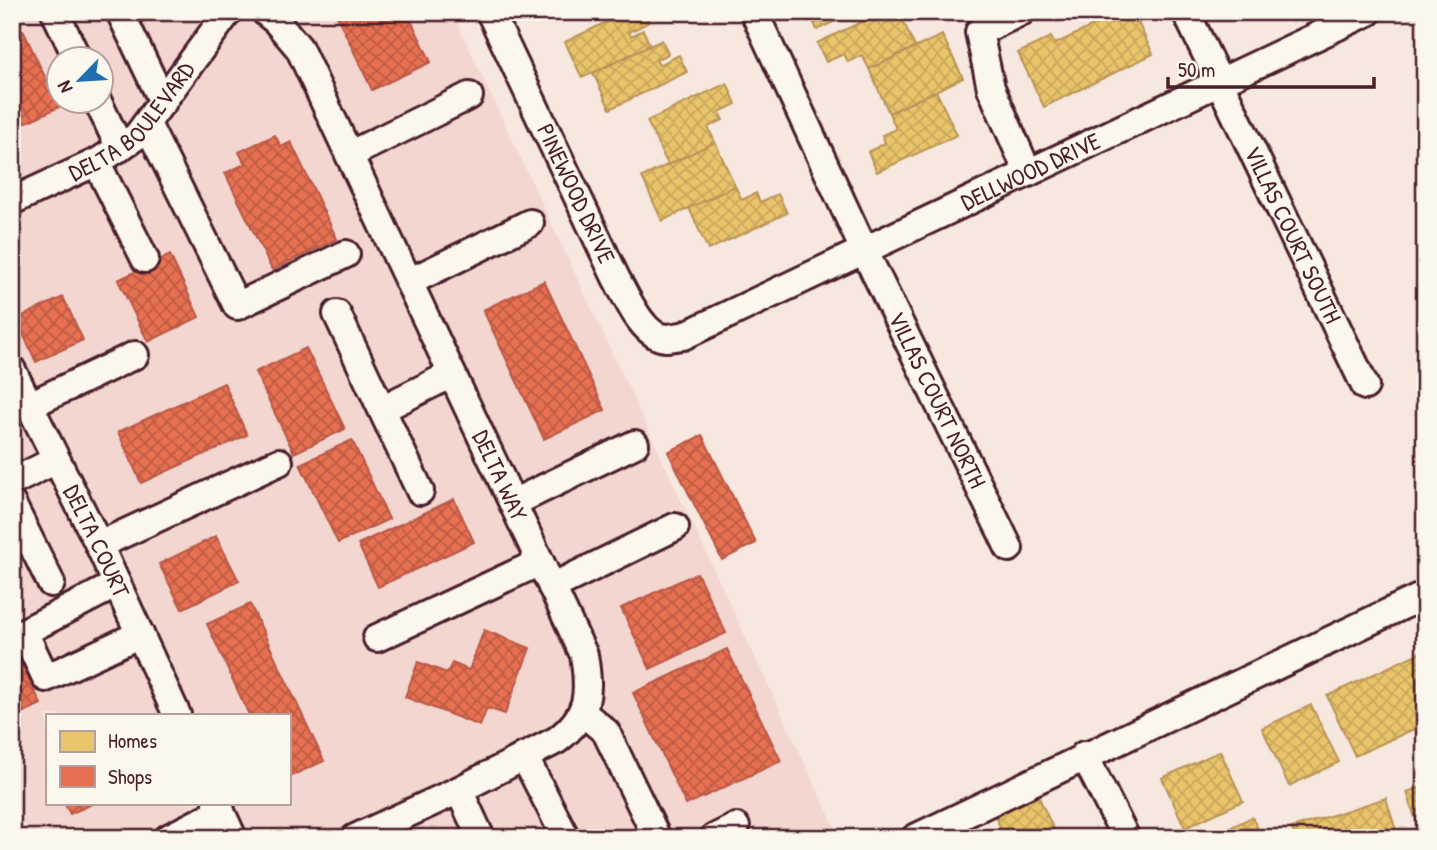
<svg xmlns="http://www.w3.org/2000/svg" width="1437" height="850" viewBox="0 0 1437 850" font-family="'Patrick Hand',sans-serif">
<style>
.built{fill:#f2d6cf;fill-rule:evenodd}
.homes{fill:url(#homes-cross-hatch);stroke:#b99257;stroke-width:2}
.shops{fill:url(#shops-cross-hatch);stroke:#b85746;stroke-width:2}
.lines{fill:none;stroke-linecap:round;stroke-linejoin:round}
.minor-casing{stroke:#4a1f2b;stroke-width:32}
.minor{stroke:#fbf7ec;stroke-width:26}
.labels{text-anchor:middle;stroke-width:7;stroke-linejoin:round;paint-order:stroke}
.street-label{font-size:24px;fill:#4a1f2b;stroke:#fbf7ec}
</style>
<defs>
<pattern id="homes-cross-hatch" width="8" height="8" patternUnits="userSpaceOnUse" patternTransform="scale(1.75)"><rect width="8" height="8" fill="#e9c46a"/><path d="M0 0l8 8M0 8l8-8" fill="none" stroke="#c9a85c"/></pattern>
<pattern id="shops-cross-hatch" width="8" height="8" patternUnits="userSpaceOnUse" patternTransform="scale(1.75)"><rect width="8" height="8" fill="#e76f51"/><path d="M0 0l8 8M0 8l8-8" fill="none" stroke="#bd5b43"/></pattern>
</defs>
<rect width="100%" height="100%" fill="#f7e8df"/>
<filter id="ink" filterUnits="userSpaceOnUse"><feTurbulence type="fractalNoise" baseFrequency=".0143" numOctaves="2"/><feDisplacementMap in="SourceGraphic" scale="14" xChannelSelector="R" yChannelSelector="G"/><feConvolveMatrix kernelMatrix="1 2 1 2 8 2 1 2 1" color-interpolation-filters="sRGB"/></filter>
<g filter="url(#ink)">
<!-- built -->
<path class="built" d="M 12,12 L 452,12 L 840,838 L 31,838 L 12,798 ZM 60,60 L 102,60 L 102,102 L 60,102 ZM 47,715 L 289,715 L 289,803 L 47,803 Z"/>
<!-- homes -->
<path class="homes" d="M 627,12 L 644,12 L 649,22 L 629,32 L 631,36 L 643,30 L 650,45 L 582,78 L 565,42 Z
M 809,12 L 854,12 L 817,30 Z
M 882,12 L 899,12 L 915,47 L 869,69 L 862,55 L 848,62 L 844,54 L 826,62 L 817,43 Z
M 1099,12 L 1133,12 L 1153,54 L 1044,107 L 1018,53 L 1051,37 L 1055,44 L 1097,24 L 1093,15 Z
M 942,35 L 963,78 L 889,113 L 869,69 Z
M 662,40 L 668,54 L 656,60 L 659,65 L 679,55 L 687,72 L 610,109 L 593,73 Z
M 727,83 L 736,104 L 719,112 L 723,120 L 708,127 L 715,142 L 668,165 L 647,121 Z
M 936,91 L 957,135 L 877,172 L 868,152 L 885,143 L 882,135 L 896,129 L 889,113 Z
M 715,142 L 735,186 L 662,221 L 642,177 Z
M 735,186 L 742,200 L 756,193 L 760,202 L 778,194 L 787,213 L 708,250 L 689,208 Z
M 1425,650 L 1425,724 L 1355,756 L 1327,696 Z
M 1311,705 L 1339,762 L 1289,786 L 1262,728 Z
M 1220,751 L 1243,801 L 1185,828 L 1162,778 Z
M 1425,786 L 1425,826 L 1418,828 L 1407,792 Z
M 1035,789 L 1054,830 L 1044,834 L 1046,838 L 1005,838 L 992,809 Z
M 1386,798 L 1397,834 L 1386,838 L 1295,838 L 1292,828 Z
M 1252,817 L 1262,838 L 1209,838 Z"/>
<!-- shops -->
<path class="shops" d="M 345,12 L 407,12 L 431,62 L 372,90 L 337,16 Z
M 23,30 L 59,107 L 12,129 L 12,35 Z
M 275,135 L 281,147 L 291,142 L 337,239 L 272,270 L 225,173 L 245,164 L 239,152 Z
M 170,255 L 199,317 L 148,342 L 118,280 Z
M 544,281 L 605,410 L 544,439 L 483,310 Z
M 63,297 L 83,340 L 36,362 L 16,319 Z
M 306,348 L 345,429 L 294,453 L 255,372 Z
M 224,383 L 247,435 L 141,483 L 118,432 Z
M 702,435 L 756,543 L 722,560 L 668,452 Z
M 352,440 L 389,519 L 338,543 L 300,464 Z
M 454,499 L 474,542 L 378,587 L 358,544 Z
M 216,536 L 239,581 L 182,609 L 159,564 Z
M 697,573 L 726,633 L 650,669 L 621,608 Z
M 250,604 L 324,761 L 289,777 L 289,715 L 249,715 L 207,624 Z
M 484,630 L 530,648 L 505,714 L 487,708 L 480,726 L 405,697 L 418,662 L 447,673 L 452,663 L 469,670 Z
M 12,643 L 41,704 L 12,718 Z
M 727,649 L 781,761 L 686,805 L 633,693 Z
M 64,803 L 94,803 L 70,814 Z"/>
<g class="lines">
<defs>
<g id="minor">
<path d="M 55,12 L 78,60"/>
<path d="M 120,12 L 163,102"/>
<path id="s1" d="M 265,12 L 276,21 L 299,48 L 584,655 C 590,693 590,715 557,740 L 459,790 L 355,838"/>
<path id="s2" d="M 490,12 L 616,278 C 626,296 643,337 666,338 C 672,338 678,336 683,336 L 1368,12"/>
<path id="s3" d="M 754,12 L 864,250 L 1009,548"/>
<path d="M 1021,12 L 979,32 L 991,88 L 1028,173"/>
<path id="s4" d="M 1186,12 L 1365,386"/>
<path d="M 98,102 L 120,148"/>
<path d="M 147,124 L 237,306 L 346,254"/>
<path d="M 349,155 L 469,96"/>
<path d="M 97,163 L 145,259"/>
<path id="s5" d="M 12,201 L 99,161 L 137,136 L 228,12"/>
<path d="M 409,282 L 530,223"/>
<path d="M 337,314 L 420,491"/>
<path id="s6" d="M 12,370 L 99,545 L 177,715"/>
<path d="M 30,405 L 135,355"/>
<path d="M 382,409 L 452,374"/>
<path d="M 12,482 L 56,460"/>
<path d="M 513,503 L 635,444"/>
<path d="M 12,504 L 51,583"/>
<path d="M 99,545 L 279,462"/>
<path d="M 117,584 L 24,632 L 46,678 L 140,634"/>
<path d="M 552,587 L 675,527"/>
<path d="M 377,638 L 540,562"/>
<path d="M 582,712 L 606,732 L 657,838"/>
<path d="M 1084,755 L 1126,838"/>
<path d="M 524,756 L 566,838"/>
<path d="M 459,790 L 481,838"/>
<path d="M 217,803 L 233,838"/>
<path d="M 168,838 L 221,811"/>
<path d="M 714,838 L 736,827"/>
<path d="M 915,838 L 1425,595"/>
</g>
</defs>
<!-- minor casing -->
<use href="#minor" class="minor-casing"/>
<!-- minor -->
<use href="#minor" class="minor"/>
</g>
</g>
<g class="labels">
<!-- street labels -->
<g class="street-label">
<text dy="8" stroke="none"><textPath href="#s5" startOffset="147">DELTA BOULEVARD</textPath></text>
<text dy="8" stroke="none"><textPath href="#s2" startOffset="777">DELLWOOD DRIVE</textPath></text>
<text dy="8" stroke="none"><textPath href="#s2" startOffset="201">PINEWOOD DRIVE</textPath></text>
<text dy="8" stroke="none"><textPath href="#s4" startOffset="247">VILLAS COURT SOUTH</textPath></text>
<text dy="8" stroke="none"><textPath href="#s3" startOffset="429">VILLAS COURT NORTH</textPath></text>
<text dy="8" stroke="none"><textPath href="#s1" startOffset="522">DELTA WAY</textPath></text>
<text dy="8" stroke="none"><textPath href="#s6" startOffset="191">DELTA COURT</textPath></text>
</g>
</g>
<!-- margin -->
<rect width="1437" height="850" fill="none" stroke="#fbf7ec" stroke-width="42"/>
<rect x="21" y="21" width="1395" height="808" fill="none" stroke="#4a1f2b" stroke-width="2.5" filter="url(#ink)"/>
<!-- legend -->
<rect x="46" y="714" width="245" height="91" fill="#fbf7ec" stroke="#b4a19f" stroke-width="2"/>
<rect x="60" y="731" width="35" height="21" fill="#e9c46a" stroke="#b4a19f" stroke-width="2"/>
<text x="108" y="748" font-size="21" fill="#4a1f2b">Homes</text>
<rect x="60" y="766" width="35" height="21" fill="#e76f51" stroke="#b4a19f" stroke-width="2"/>
<text x="108" y="784" font-size="21" fill="#4a1f2b">Shops</text>
<!-- north arrow -->
<g transform="translate(80 80) rotate(245)"><circle r="33" fill="#fbf7ec" stroke="#b4a19f" stroke-width="2"/>
<path d="M0-5L12 26L0 18L-12 26Z" fill="#1f6fb2"/>
<text y="-10" font-size="19" font-weight="bold" text-anchor="middle" fill="#4a1f2b">N</text>
</g>
<!-- scale -->
<path d="M1168 77v10h206v-10" fill="none" stroke="#4a1f2b" stroke-width="3.5"/>
<text x="1178" y="77" font-size="21" fill="#4a1f2b" stroke="#fbf7ec" stroke-width="5" paint-order="stroke">50 m</text>
</svg>
